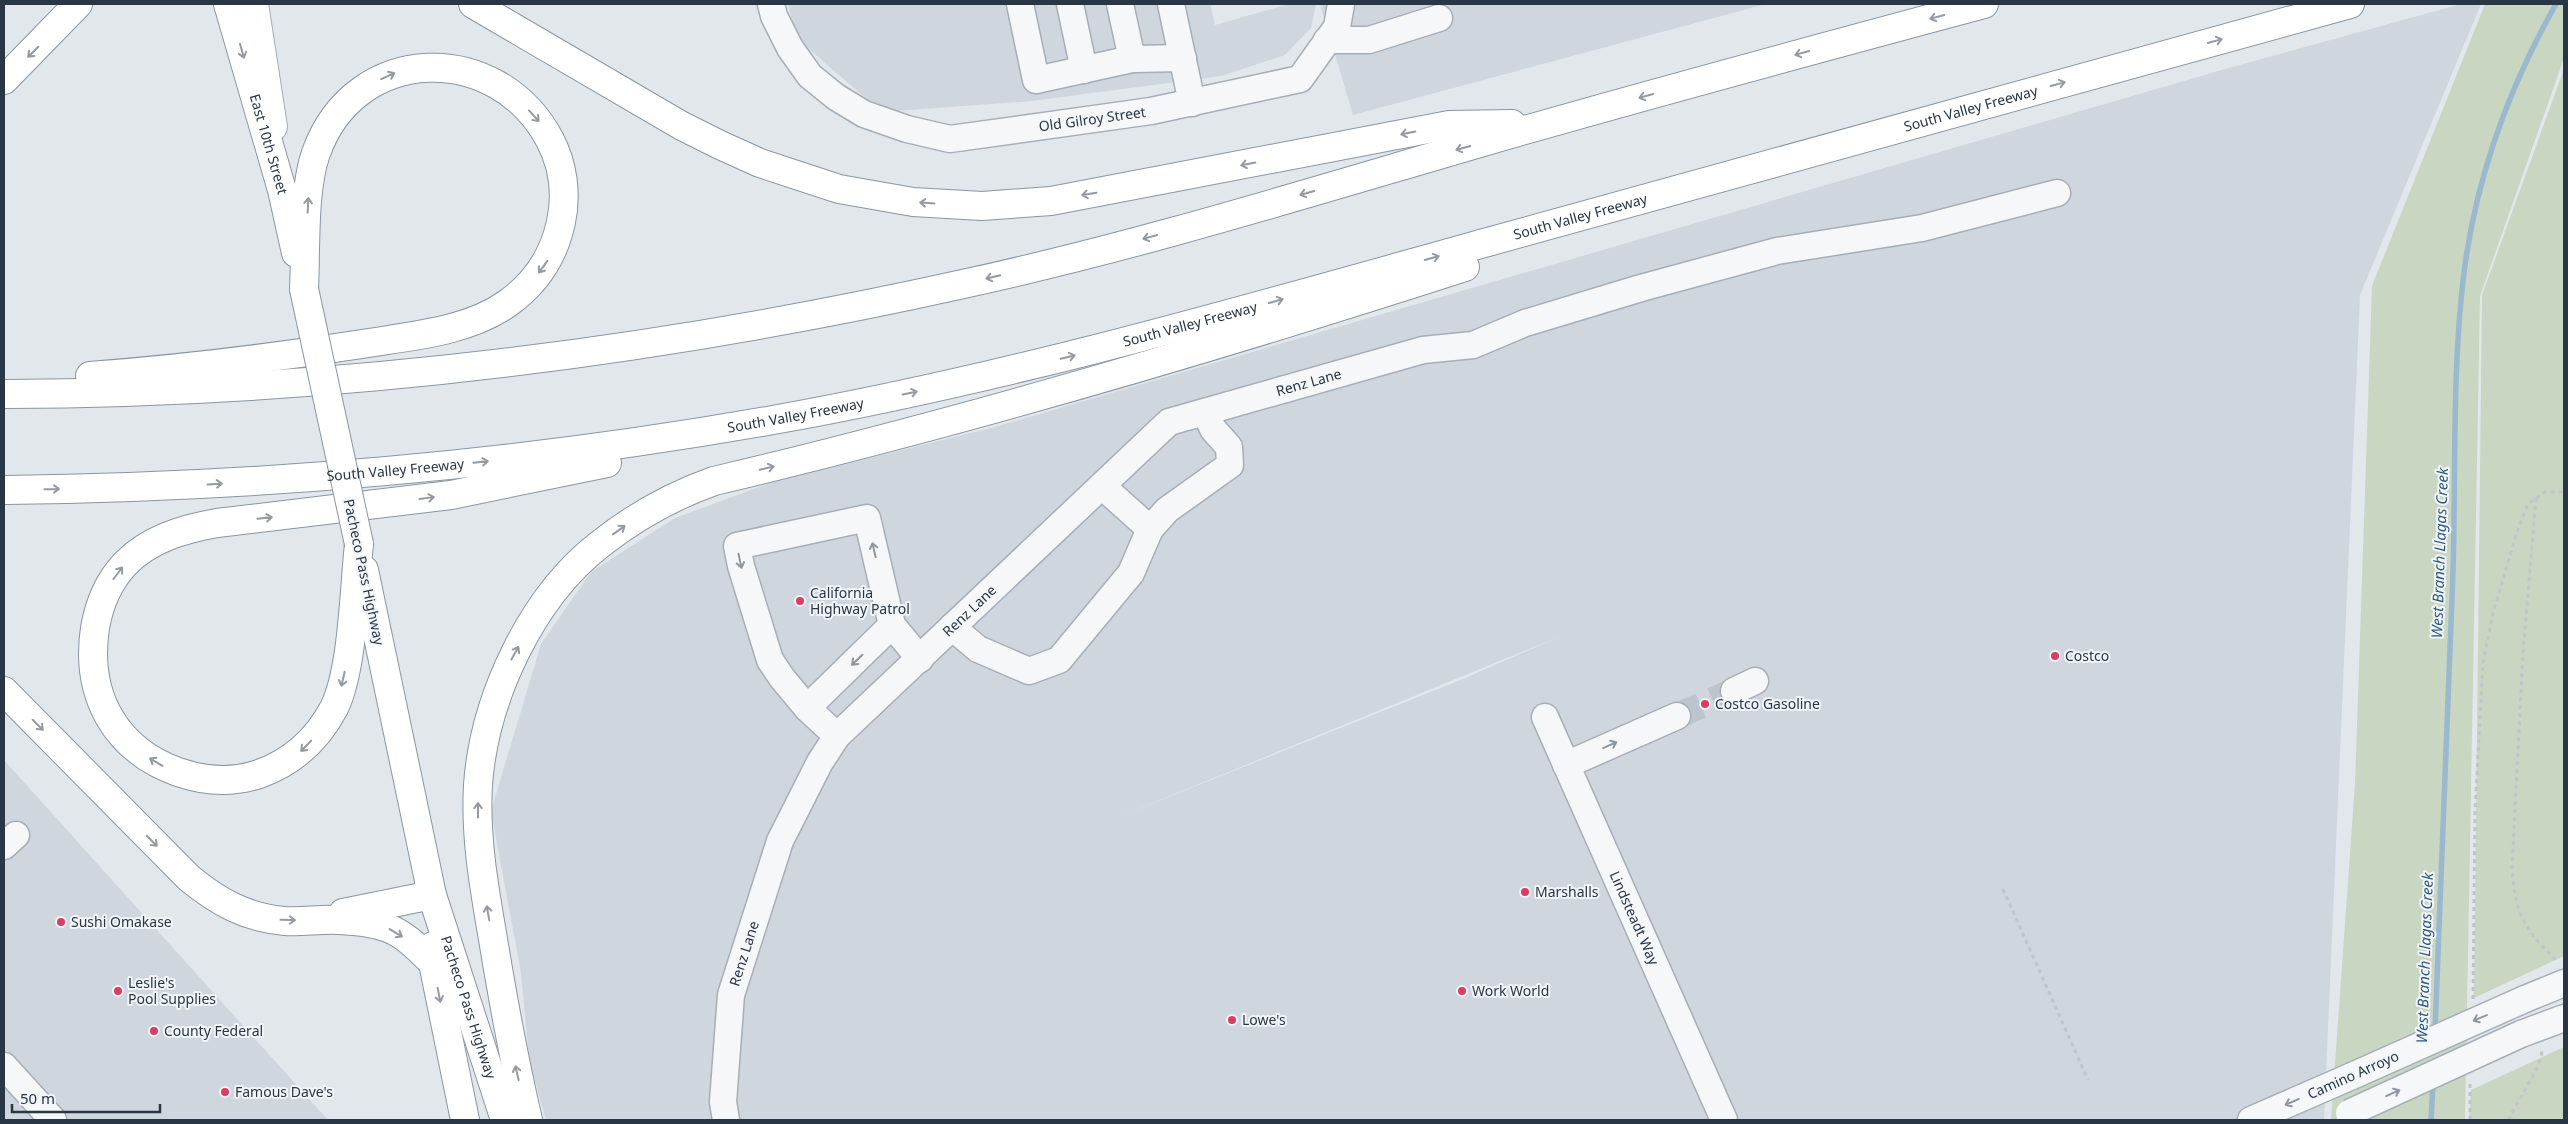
<svg xmlns="http://www.w3.org/2000/svg" width="2568" height="1124" viewBox="0 0 2568 1124" font-family="'Noto Sans',sans-serif">
<style>
.built{fill:#d0d6de;fill-rule:evenodd}
.green{fill:#c9d6c2}
.lines{fill:none;stroke-linecap:round;stroke-linejoin:round}
.stream{stroke:#9ab9ce;stroke-width:5.5}
.minor-tunnel{stroke:#bdc4cb;stroke-width:26;stroke-dasharray:26 13;stroke-linecap:butt}
.minor-casing{stroke:#a6aeb7;stroke-width:29}
.major-casing{stroke:#a0acb8;stroke-width:30}
.highway-casing{stroke:#8896a4;stroke-width:30}
.path{stroke:#c0c5ca;stroke-width:3;stroke-dasharray:4 4;stroke-linecap:butt}
.minor{stroke:#f5f7f9;stroke-width:26}
.major{stroke:#fff;stroke-width:28}
.highway{stroke:#fff;stroke-width:28}
.minor-bridge-casing{stroke:#a6aeb7;stroke-width:29;stroke-linecap:butt}
.highway-bridge-casing{stroke:#8896a4;stroke-width:30;stroke-linecap:butt}
.minor-bridge{stroke:#f5f7f9;stroke-width:26}
.highway-bridge{stroke:#fff;stroke-width:28}
.oneway{stroke:#949aa2}
.oneway2{stroke:#8e969f}
.poi-dot{fill:#da3d64;stroke:#f2f5f9;stroke-width:2}
.labels{text-anchor:middle;stroke-width:4;stroke-linejoin:round;paint-order:stroke}
.street-label{font-size:14px;fill:#283645;stroke:#f2f5f9}
.poi-label{font-size:14px;fill:#283645;stroke:#f2f5f9;text-anchor:start}
.water-label{font-size:15px;font-style:italic;fill:#2e597d;stroke:#f2f5f9}
</style>
<rect width="100%" height="100%" fill="#e2e7ec"/>
<!-- built -->
<path class="built" d="M 788,4 L 1210,4 L 1215,25 L 1289,4 L 1316,4 L 1311,28 L 1285,55 L 1221,76 L 1032,101 L 882,112 L 796,38 Z
M 1320,4 L 1766,4 L 1353,115 Z
M 2461,4 L 2481,4 L 2360,295 L 2324,1120 L 546,1120 L 529,1059 L 521,973 L 491,811 L 541,644 L 591,572 L 675,518 L 773,482 L 991,428 L 2225,69 ZM 1561,636 L 1463,679 L 1116,818 Z
M 4,760 L 328,1120 L 4,1120 Z"/>
<!-- green -->
<path class="green" d="M 2485,4 L 2564,4 L 2564,58 L 2480,296 L 2465,1120 L 2331,1120 L 2355,784 L 2372,286 Z
M 2564,69 L 2564,956 L 2474,998 L 2482,295 Z
M 2564,1047 L 2564,1120 L 2469,1120 L 2471,1090 Z"/>
<g class="lines">
<!-- stream -->
<path class="stream" d="M 2435,1031 C 2442,878 2448,724 2453,570 C 2456,474 2452,376 2463,281 C 2474,184 2508,89 2556,4
M 2431,1120 L 2433,1083"/>
<!-- minor-tunnel -->
<path class="minor-tunnel" d="M 1677,716 L 1734,691"/>
<defs>
<g id="minor">
<path id="s1" d="M 771,4 L 774,16 L 790,48 L 810,76 L 836,97 L 864,114 L 907,129 L 950,139 L 1151,111 L 1300,79 L 1337,27 L 1341,4"/>
<path d="M 1020,4 L 1036,80 L 1132,59 L 1183,58"/>
<path d="M 1070,4 L 1084,70"/>
<path d="M 1120,4 L 1132,59"/>
<path d="M 1171,4 L 1192,103"/>
<path d="M 1327,40 L 1369,40 L 1439,18"/>
<path d="M 1150,529 L 1167,510 L 1230,465 L 1229,447 L 1213,429 L 1205,412"/>
<path d="M 952,627 L 978,649 L 1029,671 L 1059,660 L 1131,573 L 1150,529 L 1102,486"/>
<path d="M 1734,691 L 1755,681"/>
<path d="M 807,708 L 892,625"/>
<path id="s2" d="M 1545,717 L 1724,1120"/>
<path d="M 837,736 L 807,708 L 782,678 L 770,660 L 741,566 L 737,546 L 867,518 L 892,625 L 920,659"/>
<path d="M 1566,765 L 1677,716"/>
<path d="M 4,846 L 16,835"/>
<path d="M 2525,999 L 2564,983"/>
<path d="M 2521,1034 L 2564,1018"/>
<path d="M 4,1066 L 53,1120"/>
<path id="s3" d="M 726,1120 L 723,1102 L 731,995 L 780,841 L 820,762 L 837,736 L 1169,422 L 1423,350 L 1473,345 L 1525,323 L 1641,288 L 1777,251 L 1922,228 L 2057,193"/>
<path d="M 2251,1120 L 2352,1076"/>
</g>
<path id="major" d="M 254,4 L 273,127"/>
<g id="highway">
<path id="s4" d="M 228,4 L 282,190 L 296,253"/>
<path d="M 473,4 L 682,126 L 720,145 L 760,163 L 839,189 L 913,202 L 982,206 L 1051,201 L 1449,125 L 1512,124"/>
<path d="M 4,80 L 78,4"/>
<path d="M 90,376 C 181,369 272,358 362,344 C 410,336 468,332 508,303 C 536,283 554,255 561,222 C 567,194 563,165 550,140 C 497,40 355,43 316,153 C 303,189 306,249 304,289"/>
<path d="M 4,394 C 327,393 648,354 963,284 C 1138,246 1311,192 1483,142 C 1649,94 1817,49 1984,4"/>
<path id="s5" d="M 4,490 C 262,487 519,465 773,420 C 1015,377 1251,308 1488,242 C 1775,163 2062,83 2350,4"/>
<path d="M 359,544 C 354,589 353,670 334,708 C 317,740 293,762 259,774 C 233,783 204,781 178,772 C 114,749 85,694 95,628 C 99,605 109,581 125,564 C 149,539 183,529 217,523 L 451,495 L 607,463"/>
<path id="s6" d="M 364,570 L 432,895 L 505,1120"/>
<path d="M 4,691 L 189,878 C 218,902 247,918 285,921 C 303,922 321,919 339,920 C 356,921 372,922 388,928 C 406,935 420,950 433,963"/>
<path d="M 343,913 L 432,895"/>
<path d="M 433,946 L 433,963 L 465,1120"/>
<path d="M 528,1120 C 514,1060 503,1000 493,939 C 484,887 475,837 478,785 C 484,699 531,598 599,545 C 634,517 672,496 714,481 C 968,421 1217,347 1465,267"/>
</g>
</defs>
<!-- minor casing -->
<use href="#minor" class="minor-casing"/>
<!-- major casing -->
<use href="#major" class="major-casing"/>
<!-- highway casing -->
<use href="#highway" class="highway-casing"/>
<!-- path -->
<path class="path" d="M 2536,498 L 2523,653 L 2512,868 C 2515,914 2524,929 2557,961
M 2003,889 L 2088,1080
M 2473,999 L 2475,811 L 2483,663 L 2493,613 L 2517,532 L 2528,504 L 2545,492 L 2564,492
M 2470,1120 L 2470,1082
M 2509,1120 C 2517,1099 2541,1069 2542,1050"/>
<!-- minor -->
<use href="#minor" class="minor"/>
<!-- major -->
<use href="#major" class="major"/>
<!-- highway -->
<use href="#highway" class="highway"/>
<defs>
<path id="minor-bridge" d="M 2352,1076 L 2525,999
M 2349,1113 L 2521,1034"/>
<path id="highway-bridge" d="M 304,289 L 359,544"/>
</defs>
<!-- minor-bridge casing -->
<use href="#minor-bridge" class="minor-bridge-casing"/>
<!-- highway-bridge casing -->
<use href="#highway-bridge" class="highway-bridge-casing"/>
<!-- minor-bridge -->
<use href="#minor-bridge" class="minor-bridge"/>
<!-- highway-bridge -->
<use href="#highway-bridge" class="highway-bridge"/>
</g>
<!-- one-way arrows -->
<defs><path id="oneway-shaft" d="M-6 0H5M1.5-3L5.5 0L1.5 3" fill="none" stroke-width="1.6" stroke-linecap="round" stroke-linejoin="round" transform="scale(1.25)"/></defs>
<g class="oneway">
<use href="#oneway-shaft" transform="translate(1937 17) rotate(165)"/>
<use href="#oneway-shaft" transform="translate(2215 41) rotate(-15)"/>
<use href="#oneway-shaft" transform="translate(242 51) rotate(74)"/>
<use href="#oneway-shaft" transform="translate(33 52) rotate(135)"/>
<use href="#oneway-shaft" transform="translate(1802 53) rotate(165)"/>
<use href="#oneway-shaft" transform="translate(388 76) rotate(-24)"/>
<use href="#oneway-shaft" transform="translate(2058 84) rotate(-15)"/>
<use href="#oneway-shaft" transform="translate(1646 96) rotate(165)"/>
<use href="#oneway-shaft" transform="translate(534 116) rotate(48)"/>
<use href="#oneway-shaft" transform="translate(1408 133) rotate(169)"/>
<use href="#oneway-shaft" transform="translate(1463 148) rotate(164)"/>
<use href="#oneway-shaft" transform="translate(1248 164) rotate(169)"/>
<use href="#oneway-shaft" transform="translate(1307 193) rotate(164)"/>
<use href="#oneway-shaft" transform="translate(1089 194) rotate(170)"/>
<use href="#oneway-shaft" transform="translate(927 203) rotate(-176)"/>
<use href="#oneway-shaft" transform="translate(308 205) rotate(-87)"/>
<use href="#oneway-shaft" transform="translate(1150 237) rotate(165)"/>
<use href="#oneway-shaft" transform="translate(1432 258) rotate(-16)"/>
<use href="#oneway-shaft" transform="translate(543 267) rotate(126)"/>
<use href="#oneway-shaft" transform="translate(993 277) rotate(166)"/>
<use href="#oneway-shaft" transform="translate(1276 301) rotate(-16)"/>
<use href="#oneway-shaft" transform="translate(1068 357) rotate(-14)"/>
<use href="#oneway-shaft" transform="translate(910 393) rotate(-12)"/>
<use href="#oneway-shaft" transform="translate(481 462) rotate(-6)"/>
<use href="#oneway-shaft" transform="translate(767 468) rotate(-14)"/>
<use href="#oneway-shaft" transform="translate(215 484) rotate(-3)"/>
<use href="#oneway-shaft" transform="translate(52 489) rotate(-1)"/>
<use href="#oneway-shaft" transform="translate(427 498) rotate(-8)"/>
<use href="#oneway-shaft" transform="translate(265 518) rotate(-6)"/>
<use href="#oneway-shaft" transform="translate(619 530) rotate(-36)"/>
<use href="#oneway-shaft" transform="translate(118 573) rotate(-53)"/>
<use href="#oneway-shaft" transform="translate(515 653) rotate(-61)"/>
<use href="#oneway-shaft" transform="translate(343 679) rotate(103)"/>
<use href="#oneway-shaft" transform="translate(38 725) rotate(45)"/>
<use href="#oneway-shaft" transform="translate(306 746) rotate(134)"/>
<use href="#oneway-shaft" transform="translate(156 762) rotate(-149)"/>
<use href="#oneway-shaft" transform="translate(478 810) rotate(-90)"/>
<use href="#oneway-shaft" transform="translate(152 841) rotate(45)"/>
<use href="#oneway-shaft" transform="translate(488 913) rotate(-100)"/>
<use href="#oneway-shaft" transform="translate(288 920) rotate(1)"/>
<use href="#oneway-shaft" transform="translate(396 933) rotate(31)"/>
<use href="#oneway-shaft" transform="translate(439 995) rotate(79)"/>
<use href="#oneway-shaft" transform="translate(517 1073) rotate(-103)"/>
</g>
<g class="oneway2">
<use href="#oneway-shaft" transform="translate(874 550) rotate(-103)"/>
<use href="#oneway-shaft" transform="translate(740 561) rotate(78)"/>
<use href="#oneway-shaft" transform="translate(857 660) rotate(136)"/>
<use href="#oneway-shaft" transform="translate(1610 745) rotate(-24)"/>
<use href="#oneway-shaft" transform="translate(2480 1018) rotate(157)"/>
<use href="#oneway-shaft" transform="translate(2393 1093) rotate(-24)"/>
<use href="#oneway-shaft" transform="translate(2292 1102) rotate(156)"/>
</g>
<!-- markers -->
<g class="poi-dot">
<circle cx="800" cy="601" r="5"/>
<circle cx="2055" cy="656" r="5"/>
<circle cx="1705" cy="704" r="5"/>
<circle cx="1525" cy="892" r="5"/>
<circle cx="61" cy="922" r="5"/>
<circle cx="118" cy="991" r="5"/>
<circle cx="1462" cy="991" r="5"/>
<circle cx="1232" cy="1020" r="5"/>
<circle cx="154" cy="1031" r="5"/>
<circle cx="225" cy="1092" r="5"/>
</g>
<g class="labels">
<!-- street labels -->
<g class="street-label">
<text dy="5" stroke="none"><textPath href="#s5" startOffset="2011">South Valley Freeway</textPath></text>
<text dy="5" stroke="none"><textPath href="#s1" startOffset="382">Old Gilroy Street</textPath></text>
<text dy="5" stroke="none"><textPath href="#s4" startOffset="146">East 10th Street</textPath></text>
<text dy="5" stroke="none"><textPath href="#s5" startOffset="1606">South Valley Freeway</textPath></text>
<text dy="5" stroke="none"><textPath href="#s5" startOffset="1201">South Valley Freeway</textPath></text>
<text dy="5" stroke="none"><textPath href="#s3" startOffset="1009">Renz Lane</textPath></text>
<text dy="5" stroke="none"><textPath href="#s5" startOffset="796">South Valley Freeway</textPath></text>
<text dy="5" stroke="none"><textPath href="#s5" startOffset="392">South Valley Freeway</textPath></text>
<text transform="translate(364 572) rotate(78)" y="5">Pacheco Pass Highway</text>
<text dy="5" stroke="none"><textPath href="#s3" startOffset="589">Renz Lane</textPath></text>
<text dy="5" stroke="none"><textPath href="#s2" startOffset="220">Lindsteadt Way</textPath></text>
<text dy="5" stroke="none"><textPath href="#s3" startOffset="169">Renz Lane</textPath></text>
<text dy="5" stroke="none"><textPath href="#s6" startOffset="450">Pacheco Pass Highway</textPath></text>
<text transform="translate(2353 1075) rotate(-24)" y="5">Camino Arroyo</text>
</g>
<!-- poi labels -->
<g class="poi-label">
<text x="810" y="598">California<tspan x="810" dy="16">Highway Patrol</tspan></text>
<text x="2065" y="661">Costco</text>
<text x="1715" y="709">Costco Gasoline</text>
<text x="1535" y="897">Marshalls</text>
<text x="71" y="927">Sushi Omakase</text>
<text x="128" y="988">Leslie's<tspan x="128" dy="16">Pool Supplies</tspan></text>
<text x="1472" y="996">Work World</text>
<text x="1242" y="1025">Lowe's</text>
<text x="164" y="1036">County Federal</text>
<text x="235" y="1097">Famous Dave's</text>
</g>
<!-- water labels -->
<g class="water-label">
<text transform="translate(2440 553) rotate(-88)" y="5">West Branch Llagas Creek</text>
<text transform="translate(2425 958) rotate(-88)" y="5">West Branch Llagas Creek</text>
</g>
</g>
<!-- border -->
<rect width="2568" height="1124" fill="none" stroke="#283645" stroke-width="10"/>
<!-- scale -->
<path d="M12 1104v8h148v-8" fill="none" stroke="#283645" stroke-width="2.5"/>
<text x="20" y="1104" font-size="15" fill="#283645" stroke="#f2f5f9" stroke-width="4" paint-order="stroke">50 m</text>
</svg>
